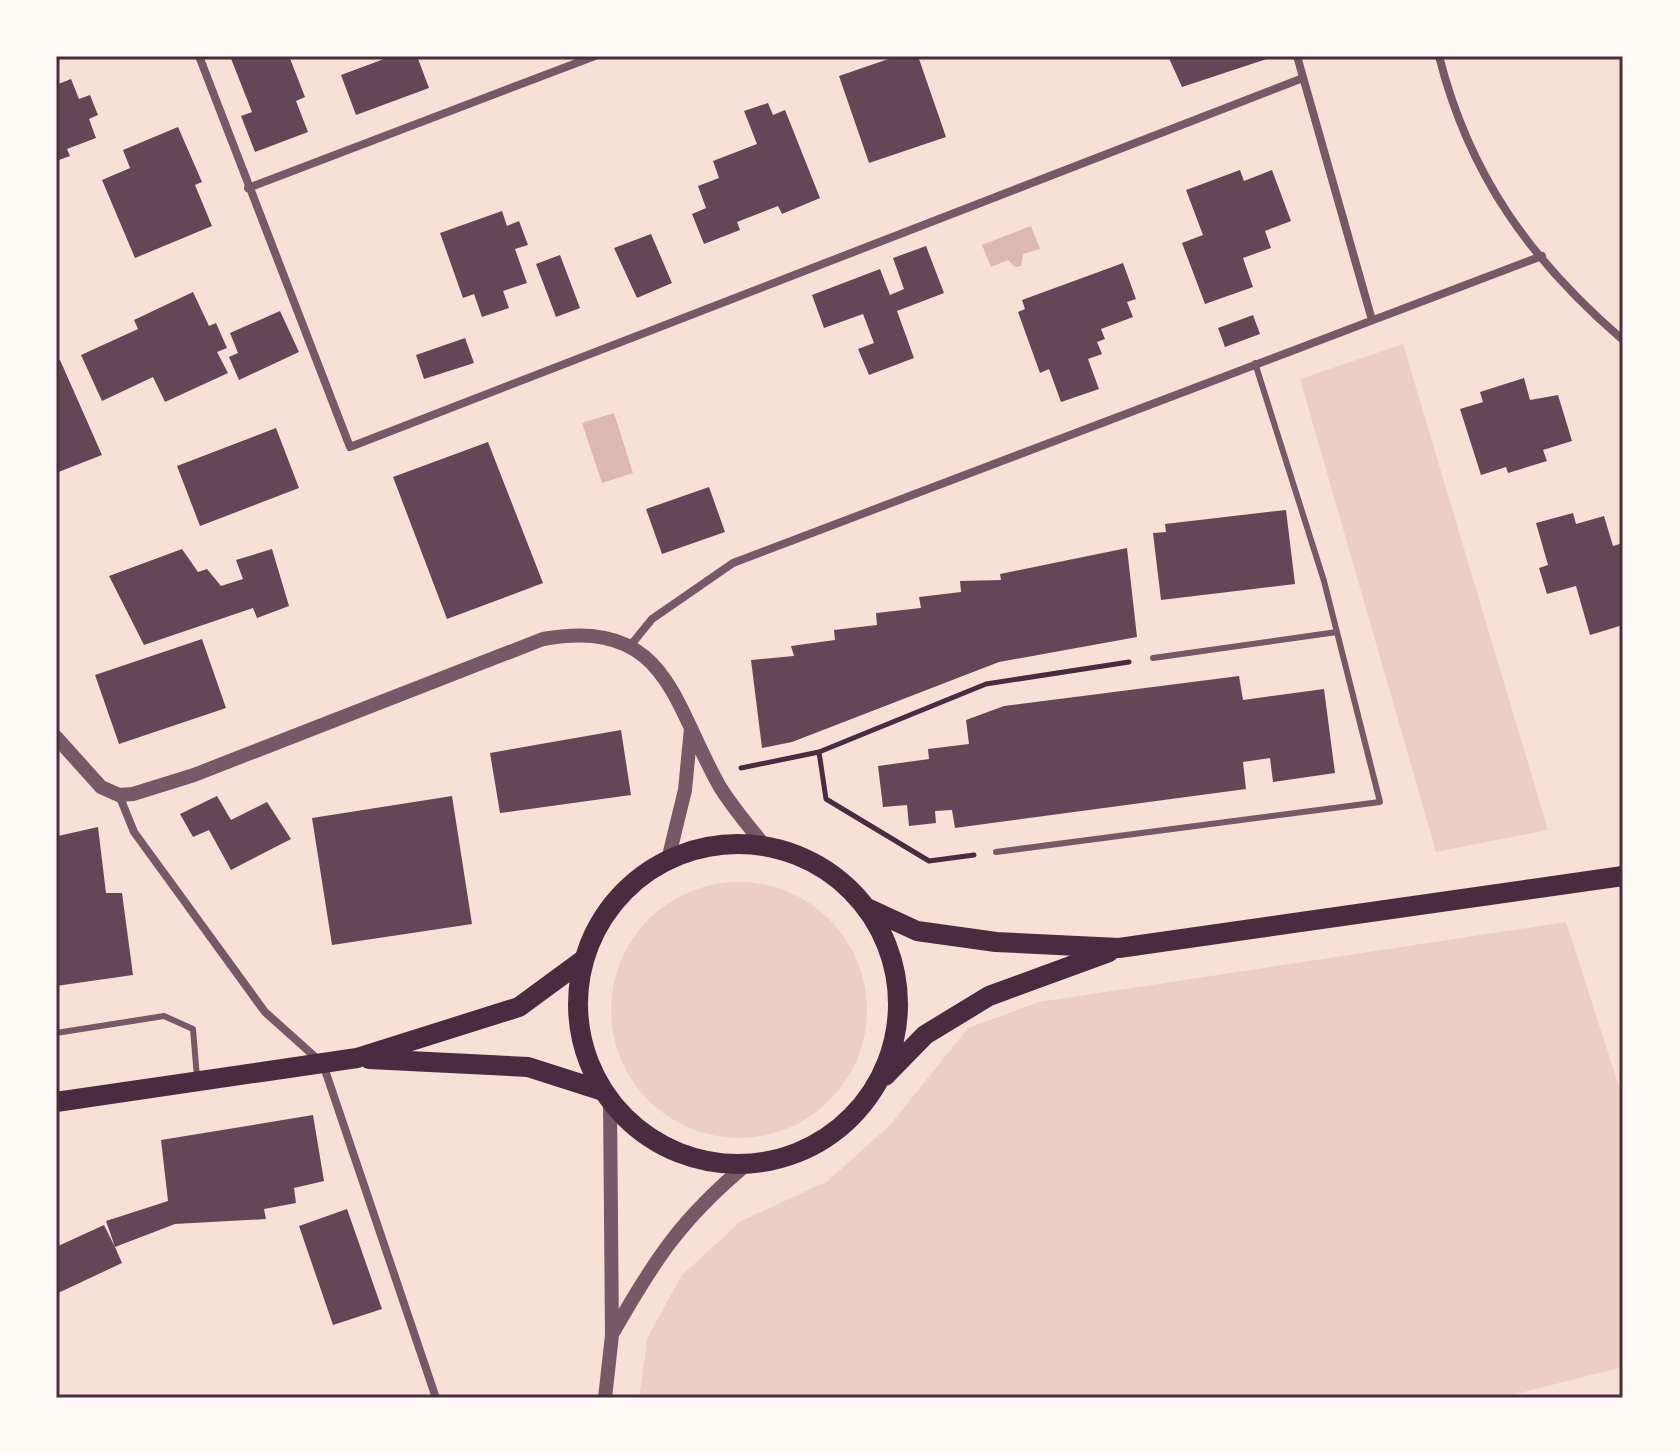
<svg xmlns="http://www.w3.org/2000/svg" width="1679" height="1454" viewBox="0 0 1679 1454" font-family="'Asap Condensed',sans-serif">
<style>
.green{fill:#ebcfc5}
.water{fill:#dcb8b0}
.building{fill:#644757}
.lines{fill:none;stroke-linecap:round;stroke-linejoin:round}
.path{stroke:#4a2c40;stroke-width:5}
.service{stroke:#755966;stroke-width:6}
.minor{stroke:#755966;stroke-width:8}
.tertiary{stroke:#755966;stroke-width:14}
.primary{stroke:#4a2c40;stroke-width:20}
.neatline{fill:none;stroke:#4a2c40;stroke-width:3}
</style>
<rect width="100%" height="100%" fill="#f7e1d7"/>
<!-- green -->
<path class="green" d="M 1403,344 L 1548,830 L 1436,852 L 1300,379 Z
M611 1010a128 128 0 1 1 256 0a128 128 0 1 1-256 0Z
M 1566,922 L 1623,1099 L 1623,1367 L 1500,1398 L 639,1398 L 647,1339 L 681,1276 L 741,1221 L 828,1181 L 890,1125 L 968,1028 L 1039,1002 Z"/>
<!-- water -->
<path class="water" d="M 1031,226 L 1040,249 L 1023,254 L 1021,266 L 1015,267 L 1008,260 L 991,267 L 982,245 Z
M 614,413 L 633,473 L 602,483 L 582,423 Z"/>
<!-- building -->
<path class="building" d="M 230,56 L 289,56 L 305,97 L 296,101 L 308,132 L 255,152 L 241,116 L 252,112 Z
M 392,56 L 417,56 L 429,88 L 356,115 L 341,75 Z
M 897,56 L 918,56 L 946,137 L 869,163 L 839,76 Z
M 1168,56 L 1273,56 L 1273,57 L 1182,87 Z
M 71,79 L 79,99 L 90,95 L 98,115 L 89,119 L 96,138 L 67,149 L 70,156 L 56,161 L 56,85 Z
M 768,103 L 773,115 L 785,110 L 820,198 L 782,214 L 778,206 L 737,222 L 740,230 L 704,244 L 692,214 L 706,208 L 698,186 L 719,178 L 713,161 L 757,144 L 744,111 Z
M 178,127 L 202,182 L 195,185 L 212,226 L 135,258 L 102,180 L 130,168 L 123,150 Z
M 1240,170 L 1244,181 L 1272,170 L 1291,221 L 1265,231 L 1271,248 L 1243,258 L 1253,287 L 1205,304 L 1182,243 L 1203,235 L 1186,190 Z
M 502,211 L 507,226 L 519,221 L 528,245 L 515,249 L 527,283 L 503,291 L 509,308 L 482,317 L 474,294 L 463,298 L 440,233 Z
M 651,234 L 672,283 L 637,298 L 614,248 Z
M 926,246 L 944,293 L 897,311 L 914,358 L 869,375 L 858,349 L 874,343 L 863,314 L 824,328 L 812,295 L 880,269 L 890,295 L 904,289 L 893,258 Z
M 560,255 L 580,308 L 556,317 L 536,264 Z
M 1123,263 L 1136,299 L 1127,302 L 1133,317 L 1101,329 L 1105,339 L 1097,342 L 1102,354 L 1088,359 L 1099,389 L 1061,402 L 1049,369 L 1040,373 L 1018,312 L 1025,309 L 1022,300 Z
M 193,292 L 209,326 L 216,323 L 227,348 L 217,352 L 228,373 L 165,402 L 153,377 L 102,401 L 81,355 L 138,329 L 134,320 Z
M 280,311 L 299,352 L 239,380 L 229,357 L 238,353 L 230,333 Z
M 1253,315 L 1260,334 L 1225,347 L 1218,328 Z
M 465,338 L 474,363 L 424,379 L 416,355 Z
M 60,360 L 102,455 L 56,473 L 56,362 Z
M 1524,378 L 1530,400 L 1558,395 L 1572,441 L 1543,450 L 1547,461 L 1508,473 L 1506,467 L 1481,475 L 1460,409 L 1483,402 L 1480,392 Z
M 276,428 L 299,488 L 200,526 L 177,466 Z
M 488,442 L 543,583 L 447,619 L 393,477 Z
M 709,487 L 725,532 L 662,554 L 646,509 Z
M 1286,510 L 1295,584 L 1161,600 L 1153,533 L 1166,532 L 1165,524 Z
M 1573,513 L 1576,524 L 1604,516 L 1613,546 L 1623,543 L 1623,625 L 1590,635 L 1576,586 L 1547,594 L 1539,568 L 1548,565 L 1536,523 Z
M 1127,548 L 1137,637 L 999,662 L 792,742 L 762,748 L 751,660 L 794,656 L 791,646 L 835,640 L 834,630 L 877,625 L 876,613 L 921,608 L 919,597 L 961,592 L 960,581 L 1001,580 L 1000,574 Z
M 182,549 L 198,572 L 207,569 L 221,586 L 243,579 L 236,560 L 272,549 L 289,606 L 257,618 L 253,608 L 144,645 L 109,576 Z
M 202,639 L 226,708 L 119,744 L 95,675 Z
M 1239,676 L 1243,700 L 1324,689 L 1335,773 L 1273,782 L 1270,758 L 1243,762 L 1246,789 L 955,828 L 952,810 L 935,811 L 936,823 L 909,826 L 907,805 L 883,807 L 878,766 L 929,759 L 928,749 L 969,744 L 966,720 L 1004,706 Z
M 621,730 L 631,795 L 500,813 L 490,753 Z
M 217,796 L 231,820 L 267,802 L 291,839 L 231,870 L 209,830 L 193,837 L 180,814 Z
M 452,796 L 472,924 L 332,945 L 312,818 Z
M 98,827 L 106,893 L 122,893 L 133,975 L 56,986 L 58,836 Z
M 313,1115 L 324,1181 L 294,1188 L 296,1203 L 264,1209 L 266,1219 L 175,1224 L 115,1247 L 122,1263 L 56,1294 L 56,1247 L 104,1225 L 115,1247 L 106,1221 L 168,1201 L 161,1140 Z
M 347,1209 L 382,1309 L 333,1325 L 299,1226 Z"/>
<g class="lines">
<!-- path -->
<path class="path" d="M 741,768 L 819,752
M 974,855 L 929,861 L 826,799 L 819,752 L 986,684 L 1129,662"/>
<!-- service -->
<path class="service" d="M 1153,658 L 1337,632
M 996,852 L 1380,802 L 1324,581 L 1255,363
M 56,1033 L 164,1016 L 193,1029 L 197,1078"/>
<!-- minor -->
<path class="minor" d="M 199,56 L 350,447 L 1303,78
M 1297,56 L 1372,320
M 1439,56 C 1469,175 1530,260 1623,340
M 248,188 L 595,56
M 630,646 L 652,619 L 733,563 L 1542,256
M 119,795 L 134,832 L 265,1012 L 323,1064 L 436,1398"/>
<!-- tertiary -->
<path class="tertiary" d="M 56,737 L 101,787 L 119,795 L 133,794 L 194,775 L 543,639 C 668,617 672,703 720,787 C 733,808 749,827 765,846
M 668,860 L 685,790 L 691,728
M 614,1331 C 655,1259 682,1218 747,1164
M 605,1398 L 612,1335 L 610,1100"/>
<!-- primary -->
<path class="primary" d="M578 1004a160 160 0 1 1 320 0a160 160 0 1 1-320 0Z
M 865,907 L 917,931 L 996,942 L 1119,948 L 1623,876
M 369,1059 L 528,1067 L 603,1091
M 885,1076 L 925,1035 L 989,996 L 1109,952
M 56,1102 L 357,1058 L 519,1007 L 583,960"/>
</g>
<!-- border -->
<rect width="1679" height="1454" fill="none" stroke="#fffaf5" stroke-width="116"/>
<rect x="58" y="58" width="1563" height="1338" class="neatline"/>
</svg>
